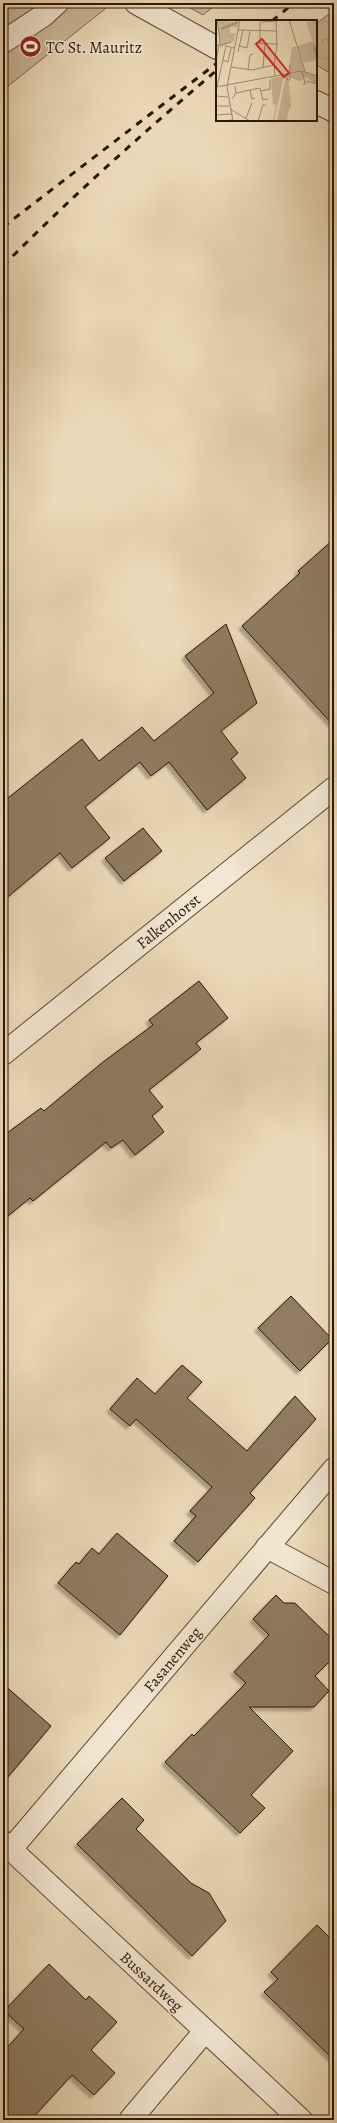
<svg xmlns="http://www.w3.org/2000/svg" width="337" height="2123" viewBox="0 0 337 2123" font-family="Alegreya,serif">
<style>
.forest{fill:url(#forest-crowns);stroke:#7c664f}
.garden{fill:#cbb89a;stroke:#7c664f}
.building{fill:#8f7b62;stroke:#2c1404;filter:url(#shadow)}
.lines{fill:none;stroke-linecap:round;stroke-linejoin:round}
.minor-casing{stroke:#5c4631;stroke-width:24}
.minor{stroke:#f2e7d2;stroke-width:22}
.rail{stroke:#2c1404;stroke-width:3;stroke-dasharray:7 7;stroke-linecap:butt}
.labels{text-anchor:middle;stroke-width:3.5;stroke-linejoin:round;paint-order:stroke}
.poi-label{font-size:16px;fill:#2c1404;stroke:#f2e7d2;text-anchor:start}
.street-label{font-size:16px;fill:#2c1404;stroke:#f2e7d2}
.inset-river{fill:none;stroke:#aa977b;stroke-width:2}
.inset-road{fill:none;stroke:#9f8b71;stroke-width:1}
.view{fill:#d62828;fill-opacity:0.15;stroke:#d62828;stroke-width:2}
.inset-edge{fill:none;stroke:#2c1404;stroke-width:2}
</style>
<defs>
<pattern id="forest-crowns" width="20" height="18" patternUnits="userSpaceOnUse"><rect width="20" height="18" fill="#cbb89a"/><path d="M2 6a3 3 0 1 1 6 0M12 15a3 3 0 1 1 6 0" fill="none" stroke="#ae9d83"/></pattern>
<filter id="shadow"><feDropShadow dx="-3.5" dy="3.5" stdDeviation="1" flood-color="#0004"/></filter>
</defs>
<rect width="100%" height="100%" fill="#ebdab9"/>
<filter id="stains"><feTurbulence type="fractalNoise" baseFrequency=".005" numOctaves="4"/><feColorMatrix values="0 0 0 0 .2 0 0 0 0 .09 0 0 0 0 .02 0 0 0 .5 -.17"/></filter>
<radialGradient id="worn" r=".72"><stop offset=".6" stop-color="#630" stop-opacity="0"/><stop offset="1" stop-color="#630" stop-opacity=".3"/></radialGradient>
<!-- forest -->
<path class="forest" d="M 181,3 L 218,3 L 203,15 Z
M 334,10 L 334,75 L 316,65 L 316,24 Z"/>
<!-- garden -->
<path class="garden" d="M 3,3 L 106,3 L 110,5 L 3,90 Z"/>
<!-- building -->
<path class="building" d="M 334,539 L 334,726 L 242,626 L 300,573 L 298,571 Z
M 226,624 L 257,703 L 221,731 L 238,753 L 231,759 L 246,778 L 207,810 L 169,762 L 151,776 L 140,762 L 85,807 L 110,838 L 72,868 L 60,853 L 3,901 L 3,802 L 82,739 L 99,761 L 142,727 L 154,741 L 214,693 L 185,656 Z
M 143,828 L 162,851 L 124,881 L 105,858 Z
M 199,981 L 228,1018 L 196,1043 L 201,1049 L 149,1090 L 163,1107 L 152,1116 L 164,1132 L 135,1155 L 123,1140 L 111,1148 L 106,1142 L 33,1201 L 30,1198 L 3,1220 L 3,1136 L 41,1108 L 44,1111 L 103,1062 L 153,1025 L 149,1020 Z
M 291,1296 L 332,1339 L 300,1371 L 258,1328 Z
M 182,1365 L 202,1382 L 187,1398 L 247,1451 L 295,1396 L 316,1419 L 250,1493 L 255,1498 L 198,1562 L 174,1541 L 196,1516 L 190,1511 L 212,1487 L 136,1419 L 130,1426 L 110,1409 L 137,1378 L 155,1394 Z
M 117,1533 L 168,1576 L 120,1635 L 58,1583 L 76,1562 L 79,1564 L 92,1548 L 99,1554 Z
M 276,1595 L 284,1603 L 295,1603 L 334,1641 L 334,1657 L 315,1676 L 329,1691 L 314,1707 L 249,1707 L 293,1751 L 251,1795 L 265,1808 L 240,1833 L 165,1762 L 192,1734 L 194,1736 L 246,1683 L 234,1672 L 269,1635 L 253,1619 Z
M 3,1684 L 51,1726 L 3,1783 Z
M 122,1798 L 144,1820 L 136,1829 L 191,1883 L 209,1893 L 226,1921 L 192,1956 L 77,1844 Z
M 317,1925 L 334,1942 L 334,2060 L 264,1992 L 278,1979 L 271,1972 Z
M 49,1964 L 86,2000 L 89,1996 L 117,2022 L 91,2050 L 115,2073 L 94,2095 L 72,2075 L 31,2120 L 3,2120 L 3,2052 L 24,2029 L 4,2011 Z"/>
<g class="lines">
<defs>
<path id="minor" d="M 136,3 L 217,48
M 3,42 L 44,15 L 57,3
M 316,102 L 334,111
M 3,1054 L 334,788
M 267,1547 L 334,1583
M 3,1842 L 301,2120
M 11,1849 L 334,1469
M 130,2120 L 205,2031"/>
</defs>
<!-- minor casing -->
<use href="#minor" class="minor-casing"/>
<!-- minor -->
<use href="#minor" class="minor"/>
<!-- rail -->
<path class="rail" d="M 272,21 L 294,3
M 3,227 L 217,63
M 3,266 C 71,197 143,133 217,70"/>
</g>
<!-- icons -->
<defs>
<symbol id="stadium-disc" viewBox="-11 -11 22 22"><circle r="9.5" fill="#8f2418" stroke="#f2e7d2"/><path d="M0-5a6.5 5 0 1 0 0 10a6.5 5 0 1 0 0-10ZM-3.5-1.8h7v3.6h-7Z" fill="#fff"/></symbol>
</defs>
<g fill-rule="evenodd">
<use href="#stadium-disc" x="18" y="34" width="25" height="25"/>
</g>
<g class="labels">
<!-- poi labels -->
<g class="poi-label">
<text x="46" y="53">TC St. Mauritz</text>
</g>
<!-- street labels -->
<g class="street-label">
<text transform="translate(168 921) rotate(-39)" y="6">Falkenhorst</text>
<text transform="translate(172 1659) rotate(-50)" y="6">Fasanenweg</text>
<text transform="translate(152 1981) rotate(43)" y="6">Bussardweg</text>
</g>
</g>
<!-- overview -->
<g transform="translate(216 20)">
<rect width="101" height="101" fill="#ebdab9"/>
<path d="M 98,21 L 101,27 L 101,40 L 88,43 L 81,26 Z" fill="#cbb89a"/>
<path d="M 2,0 L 22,3 L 22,7 L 14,7 L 14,13 L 20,13 L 18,21 L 4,28 ZM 101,0 L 101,22 L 98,24 L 90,2 ZM 89,51 L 101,57 L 101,65 L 91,57 L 84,61 L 72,57 L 75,86 L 72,92 L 71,101 L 61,101 L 70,55 ZM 68,56 L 58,101 L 57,101 L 60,85 L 57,84 L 55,58 Z" fill="#cbb89a"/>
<path d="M 76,27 L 80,27 L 89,50 L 72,54 Z" fill="#cbb89a"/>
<path class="inset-river" d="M 5,9 L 22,2M 98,25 L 101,39"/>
<path class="inset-road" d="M 73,0 L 89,51M 22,10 L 61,11M 40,23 L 61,24M 44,23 L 44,2 L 60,1 L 61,26 L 58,45 L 59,56M 0,26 L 15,22M 24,26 L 31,28 L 34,11M 22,32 L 27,10M 7,40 L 12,42 L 15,28M 0,41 L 4,20 L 1,0M 15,47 L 36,50 L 58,45M 47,48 L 49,24M 32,50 L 34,35 L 37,34M 86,51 L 89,63M 72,57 L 71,60 L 74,60 L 74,44M 87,65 L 92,61 L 101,64M 0,67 L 86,51 L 101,56M 1,67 L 10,26 L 18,28M 34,70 L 36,79 L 39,78M 45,71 L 54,69 L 54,60M 20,73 L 44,68 L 47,80 L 52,79M 0,76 L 12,77M 16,79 L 20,73 L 19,66M 0,86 L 13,86M 14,89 L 34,101M 0,95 L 16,94M 30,98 L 36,83M 5,101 L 17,100M 17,101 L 11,67 L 24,0M 42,101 L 47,85 L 50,85"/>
<path class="view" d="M 46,19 L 73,53 L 68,57 L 40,24 Z"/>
<rect width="101" height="101" class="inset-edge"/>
</g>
<!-- margin -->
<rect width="337" height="2123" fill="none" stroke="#ebdab9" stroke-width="16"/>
<rect x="4" y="4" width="329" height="2115" fill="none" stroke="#2c1404" stroke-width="2"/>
<rect x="8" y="8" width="321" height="2107" fill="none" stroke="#2c1404"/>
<rect width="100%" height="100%" filter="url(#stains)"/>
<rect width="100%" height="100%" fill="url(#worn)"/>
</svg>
